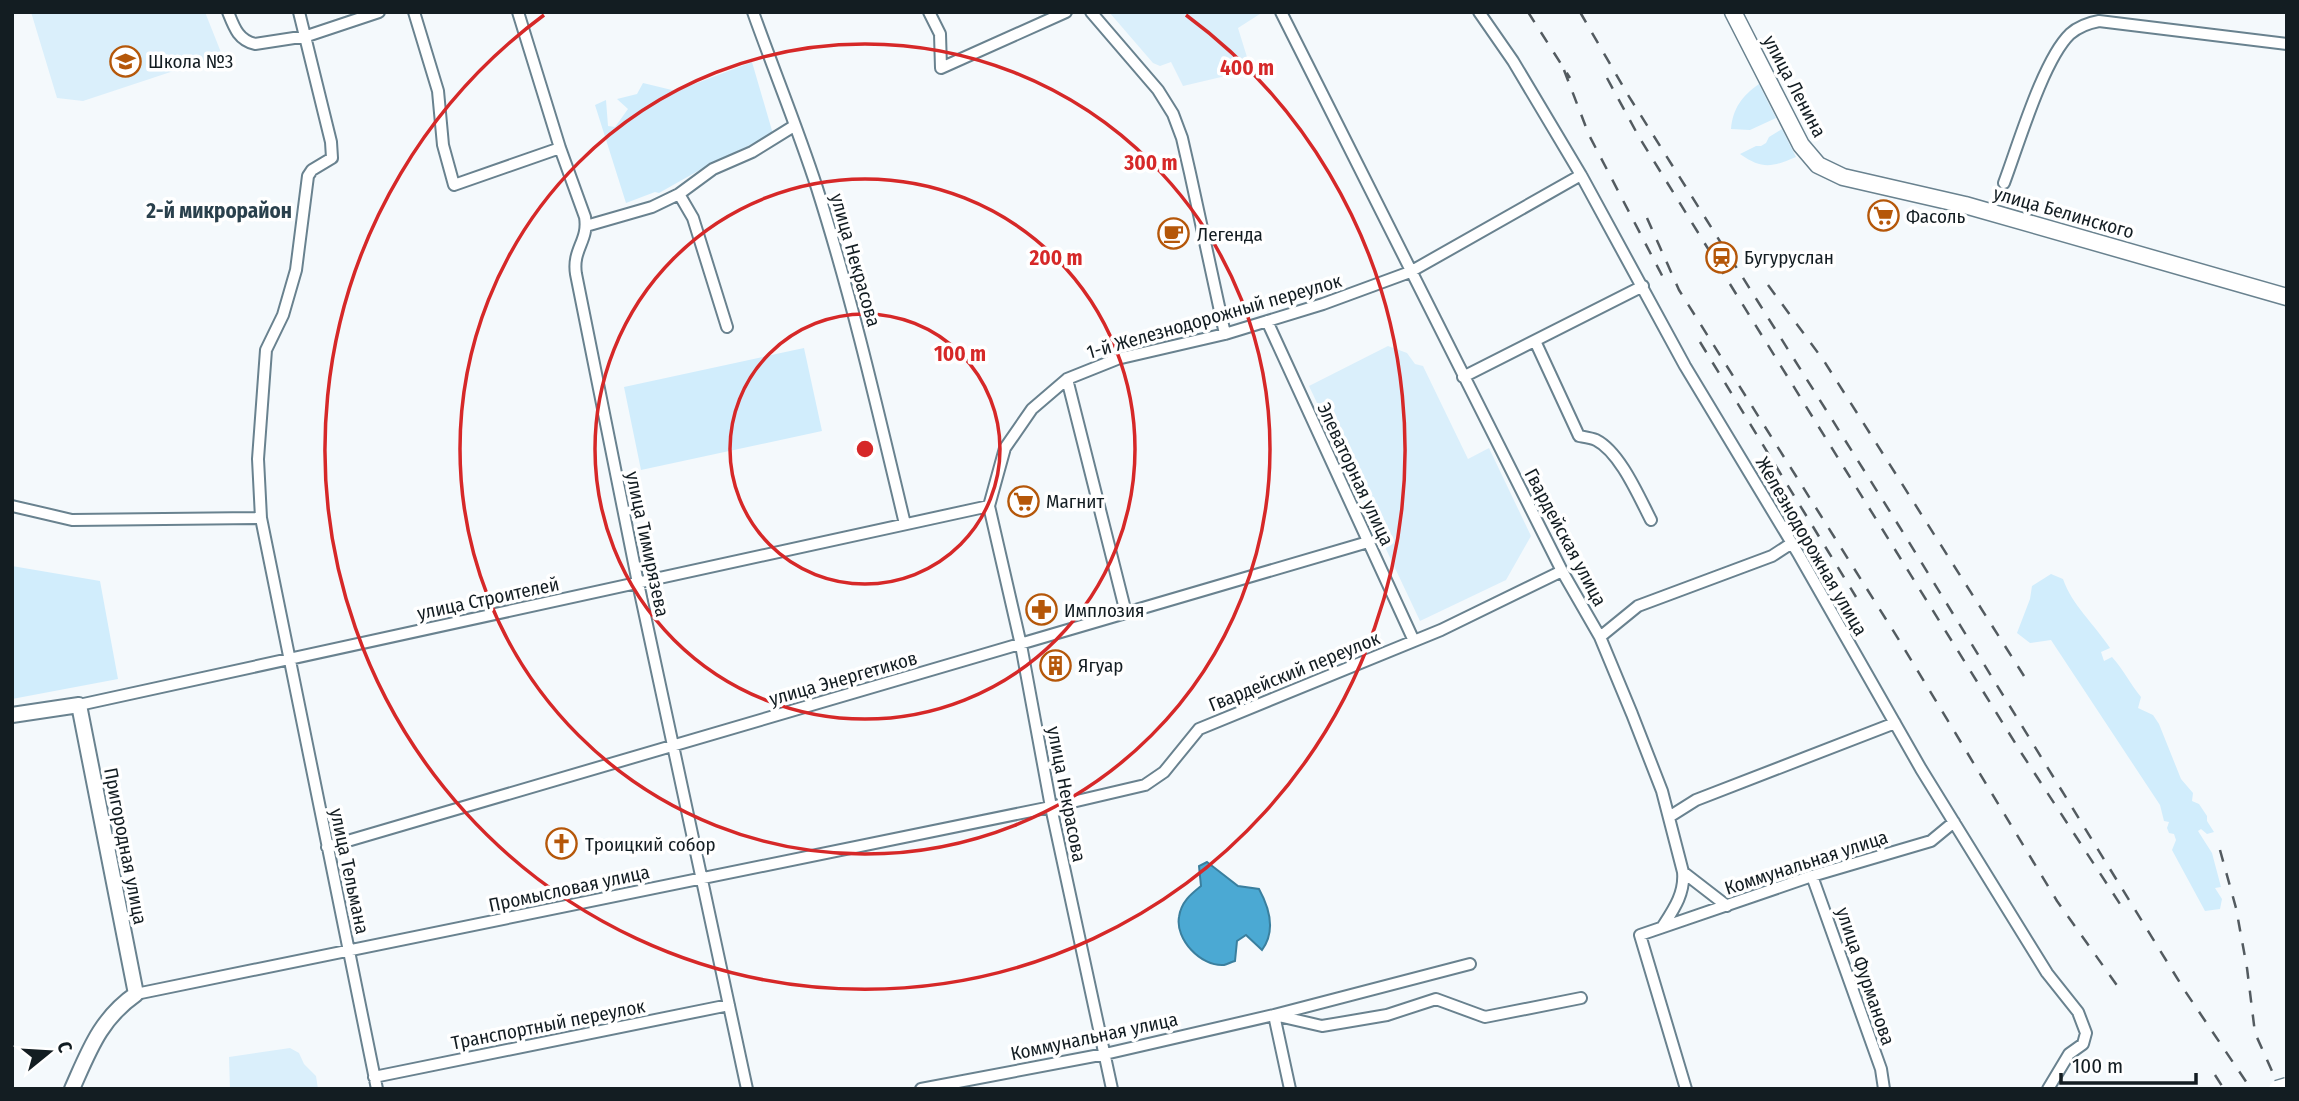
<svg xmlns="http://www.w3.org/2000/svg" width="2299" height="1101" viewBox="0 0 2299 1101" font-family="'Fira Sans Condensed',sans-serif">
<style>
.built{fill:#daeffb}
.green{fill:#d1edfc}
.water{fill:#4ba9d3;stroke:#3a7f9e;stroke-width:2}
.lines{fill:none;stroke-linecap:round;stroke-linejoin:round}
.street-casing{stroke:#69828f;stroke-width:14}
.secondary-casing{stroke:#69828f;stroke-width:18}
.primary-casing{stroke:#69828f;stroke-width:19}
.street{stroke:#fff;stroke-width:10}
.secondary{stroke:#fff;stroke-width:14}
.primary{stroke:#fff;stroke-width:16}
.rail{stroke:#535b60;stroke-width:2.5;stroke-dasharray:12 12;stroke-linecap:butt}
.primary-bridge-casing{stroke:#69828f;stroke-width:19;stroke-linecap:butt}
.primary-bridge{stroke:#fff;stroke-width:16}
.ring{fill:none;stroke:#d62828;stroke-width:3.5}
.labels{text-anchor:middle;stroke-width:7;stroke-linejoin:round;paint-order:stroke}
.poi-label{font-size:19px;fill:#131d22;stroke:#fff;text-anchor:start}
.street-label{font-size:19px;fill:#131d22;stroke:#fff}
.neighbourhood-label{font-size:21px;font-weight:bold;fill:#29404c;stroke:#fff}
.centre{fill:#d62828;stroke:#fff;stroke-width:3.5}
.ring-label{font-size:21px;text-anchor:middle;font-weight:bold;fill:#d62828;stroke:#fff;stroke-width:7;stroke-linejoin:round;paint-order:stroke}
</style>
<rect width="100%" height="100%" fill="#f4f9fc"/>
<!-- built -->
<path class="built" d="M 31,12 L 205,12 L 222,55 L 83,101 L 57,98 Z
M 1109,12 L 1263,12 L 1238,28 L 1251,70 L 1183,86 L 1171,62 L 1160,66 L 1153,63 Z
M 1388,346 L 1407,353 L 1415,364 L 1423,366 L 1468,459 L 1489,448 L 1531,536 L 1506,580 L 1420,621 L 1309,386 Z
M 290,1048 L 299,1053 L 304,1064 L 316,1076 L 318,1089 L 230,1089 L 229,1057 Z"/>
<!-- green -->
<path class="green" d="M 752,62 L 773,134 L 712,163 L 659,193 L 655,192 L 626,203 L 595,105 L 606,100 L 608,126 L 615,127 L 628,109 L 617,99 L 637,94 L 643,83 L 676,91 Z
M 1759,84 L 1776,118 L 1750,130 L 1731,129 C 1733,108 1742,96 1759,84 Z
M 1782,129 L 1796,157 C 1772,167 1763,170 1740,154 L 1756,146 L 1761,146 L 1766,143 L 1769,137 Z
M 804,348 L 822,431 L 641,470 L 624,387 Z
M 12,566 L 100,581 L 118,679 L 12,699 Z
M 2051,574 L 2063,579 C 2072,605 2094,624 2110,648 L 2101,652 L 2104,661 L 2112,657 C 2124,670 2130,684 2141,697 L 2138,708 L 2153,715 L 2159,724 L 2181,779 L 2193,793 L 2192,801 L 2199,804 L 2207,816 L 2207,821 L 2214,832 L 2207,834 L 2201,829 L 2198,831 L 2212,853 L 2221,887 L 2215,888 L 2222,899 L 2220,909 L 2205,911 L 2172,850 L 2176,840 L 2174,834 L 2169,833 L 2167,828 L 2169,822 L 2164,821 L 2160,805 L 2051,640 L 2030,643 L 2017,633 L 2030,599 L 2032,586 Z"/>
<!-- water -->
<path class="water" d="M 1207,862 L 1238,886 L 1259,889 C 1270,909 1276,931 1262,950 L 1246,935 L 1237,941 L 1235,961 C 1231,962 1228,964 1224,965 C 1201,967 1175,939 1179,917 C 1181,902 1191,894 1201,886 L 1199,866 Z"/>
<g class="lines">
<defs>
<path id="street" d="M 228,12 C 234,27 238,40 255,44 L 307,36 L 379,12
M 414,12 L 438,91 L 443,145 L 454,185 L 560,148
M 518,12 L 560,148 L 585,217 C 589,241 572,249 576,274 L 638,583 L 747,1089
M 753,12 C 774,71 798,129 817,188 C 852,298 878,411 905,524
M 929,12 L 940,34 L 941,68 L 1066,12
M 1091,12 L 1158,90 L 1173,114 L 1182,138 L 1190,173 L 1225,334
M 1281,12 L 1562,571 L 1600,637 L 1632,714 L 1662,791 L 1683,872 C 1685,893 1674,909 1663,926
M 1479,12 L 1513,61 L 1581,175 L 1685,366 L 1799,555 L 1921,769 L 2047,973 L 2078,1012 L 2086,1033 L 2083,1044 L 2069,1054 L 2048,1089
M 2004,183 C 2018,146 2043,60 2070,34 C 2079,26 2088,23 2099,21 L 2287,44
M 679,194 L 693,218 L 727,327
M 586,226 L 652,207 L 679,194 L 713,169 L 752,152 L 794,126
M 1267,321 L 1414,641
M 1535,341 L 1579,436 C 1584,437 1591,438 1596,440 C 1620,452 1639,497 1651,520
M 1463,377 L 1643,286
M 1067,379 L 1126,613
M 12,506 L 72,520 L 261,518 L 377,1089
M 261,518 L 258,459 L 266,350 L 283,315 L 296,270 L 308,176 L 312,170 L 332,158 L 331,142 L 299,12
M 1600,637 L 1638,606 L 1772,556 L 1792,543
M 79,705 L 989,506
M 1669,817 L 1696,800 L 1895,723
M 327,847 L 1368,542
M 1683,872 L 1727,906
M 1812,876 L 1881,1069 L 1884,1089
M 136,994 L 1051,807 L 1145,785 L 1164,772 L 1199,729 L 1441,630 L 1562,571
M 374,1077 L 729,1005
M 921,1089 L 1105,1054 L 1274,1015 L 1470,964
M 1112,1089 L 1051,807 L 1021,645 L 989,506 L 1005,448 L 1032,409 L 1067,379 L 1117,359 L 1225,334 L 1323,304 L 1410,272 L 1581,175
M 1290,1089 L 1274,1015 L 1322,1026 L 1387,1015 L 1436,999 L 1485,1017 L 1581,998
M 1686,1089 L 1640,935 L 1812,876 L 1931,841 L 1954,822"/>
<path id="secondary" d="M 12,715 L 79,705 L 136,994 C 100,1019 89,1051 72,1089"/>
<path id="primary" d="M 1733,12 L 1801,145 L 1818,165 L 1843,177 L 1965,205 L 2287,297"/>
</defs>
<!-- street casing -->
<use href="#street" class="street-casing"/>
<!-- secondary casing -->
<use href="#secondary" class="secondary-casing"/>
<!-- primary casing -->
<use href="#primary" class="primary-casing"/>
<!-- street -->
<use href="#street" class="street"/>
<!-- secondary -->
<use href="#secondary" class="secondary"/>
<!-- primary -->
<use href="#primary" class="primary"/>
<!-- rail -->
<path class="rail" d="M 1528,12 L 1570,78
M 1580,12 L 1628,95 L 1899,526 L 2185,991 L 2251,1089
M 1564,70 L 1589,135 L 1667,285
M 1607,78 L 1639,137 L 1715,260 L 2022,754 L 2122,907
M 1647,218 L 1679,290 L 1899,640 L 2057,901 L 2121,991
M 1768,285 L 1824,361 L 2024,676
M 1700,342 L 1856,597
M 2220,850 L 2236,908 L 2247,968 L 2255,1033 L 2280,1089
M 2215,1075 L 2224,1089"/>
<defs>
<path id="primary-bridge" d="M 2277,1089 L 2287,1086"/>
</defs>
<!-- primary-bridge casing -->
<use href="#primary-bridge" class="primary-bridge-casing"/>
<!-- primary-bridge -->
<use href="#primary-bridge" class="primary-bridge"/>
</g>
<!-- distance rings -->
<g class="ring">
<circle cx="865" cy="449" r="135"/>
<circle cx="865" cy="449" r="270"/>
<circle cx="865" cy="449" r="405"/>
<path d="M1186 15A540 540 0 1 1 544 15"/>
</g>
<!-- icons -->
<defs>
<symbol id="school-ring" viewBox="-11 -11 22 22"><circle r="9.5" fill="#fff" stroke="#b55709" stroke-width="1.5"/><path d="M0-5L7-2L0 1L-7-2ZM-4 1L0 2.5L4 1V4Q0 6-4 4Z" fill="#b55709"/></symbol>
<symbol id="supermarket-ring" viewBox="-11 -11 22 22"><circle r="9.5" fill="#fff" stroke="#b55709" stroke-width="1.5"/><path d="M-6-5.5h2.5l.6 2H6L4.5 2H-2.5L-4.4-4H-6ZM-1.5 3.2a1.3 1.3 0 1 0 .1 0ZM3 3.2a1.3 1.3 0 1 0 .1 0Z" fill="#b55709"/></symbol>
<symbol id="cafe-ring" viewBox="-11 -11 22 22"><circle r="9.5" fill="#fff" stroke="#b55709" stroke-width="1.5"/><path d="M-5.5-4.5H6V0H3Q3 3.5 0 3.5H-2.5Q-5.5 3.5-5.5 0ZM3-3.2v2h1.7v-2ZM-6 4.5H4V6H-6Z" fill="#b55709"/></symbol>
<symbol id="station-ring" viewBox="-11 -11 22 22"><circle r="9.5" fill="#fff" stroke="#b55709" stroke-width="1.5"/><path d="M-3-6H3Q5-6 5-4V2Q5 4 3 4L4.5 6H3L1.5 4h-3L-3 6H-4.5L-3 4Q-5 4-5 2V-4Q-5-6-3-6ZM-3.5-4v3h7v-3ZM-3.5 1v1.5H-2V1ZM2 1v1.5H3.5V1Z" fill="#b55709"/></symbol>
<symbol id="pharmacy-ring" viewBox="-11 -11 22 22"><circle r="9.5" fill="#fff" stroke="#b55709" stroke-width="1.5"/><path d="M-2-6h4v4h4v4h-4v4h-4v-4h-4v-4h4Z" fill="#b55709"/></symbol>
<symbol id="building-ring" viewBox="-11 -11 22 22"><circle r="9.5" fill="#fff" stroke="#b55709" stroke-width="1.5"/><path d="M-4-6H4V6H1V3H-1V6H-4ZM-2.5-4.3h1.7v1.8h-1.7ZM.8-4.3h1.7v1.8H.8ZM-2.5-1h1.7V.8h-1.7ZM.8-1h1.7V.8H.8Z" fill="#b55709"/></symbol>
<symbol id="church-ring" viewBox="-11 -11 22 22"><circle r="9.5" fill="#fff" stroke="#b55709" stroke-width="1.5"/><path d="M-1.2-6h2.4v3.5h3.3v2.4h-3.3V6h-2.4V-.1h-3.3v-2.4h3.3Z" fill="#b55709"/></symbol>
</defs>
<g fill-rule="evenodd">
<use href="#school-ring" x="108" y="44" width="35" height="35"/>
<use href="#supermarket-ring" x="1866" y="198" width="35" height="35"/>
<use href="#cafe-ring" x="1156" y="216" width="35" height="35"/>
<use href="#station-ring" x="1704" y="240" width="35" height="35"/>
<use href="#supermarket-ring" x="1006" y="484" width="35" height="35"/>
<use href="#pharmacy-ring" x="1024" y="592" width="35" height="35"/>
<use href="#building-ring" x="1038" y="648" width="35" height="35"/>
<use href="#church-ring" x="544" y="826" width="35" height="35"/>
</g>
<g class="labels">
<!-- poi labels -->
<g class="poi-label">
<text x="148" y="68">Школа №3</text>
<text x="1906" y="223">Фасоль</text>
<text x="1197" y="241">Легенда</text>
<text x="1744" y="264">Бугуруслан</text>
<text x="1046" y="508">Магнит</text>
<text x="1064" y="617">Имплозия</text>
<text x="1078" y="672">Ягуар</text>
<text x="585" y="851">Троицкий собор</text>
</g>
<!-- street labels -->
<g class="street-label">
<text transform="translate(1795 86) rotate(62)" y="7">улица Ленина</text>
<text transform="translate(2064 212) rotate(16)" y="7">улица Белинского</text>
<text transform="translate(856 260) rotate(74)" y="7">улица Некрасова</text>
<text transform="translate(1214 316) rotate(-16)" y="7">1-й Железнодорожный переулок</text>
<text transform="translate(1356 474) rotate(65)" y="7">Элеваторная улица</text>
<text transform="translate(1566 537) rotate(62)" y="7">Гвардейская улица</text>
<text transform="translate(648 544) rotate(78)" y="7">улица Тимирязева</text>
<text transform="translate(1812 546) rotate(60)" y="7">Железнодорожная улица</text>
<text transform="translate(488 598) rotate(-12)" y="7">улица Строителей</text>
<text transform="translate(1294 671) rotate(-22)" y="7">Гвардейский переулок</text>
<text transform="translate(843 678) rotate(-16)" y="7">улица Энергетиков</text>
<text transform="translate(1067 794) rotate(79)" y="7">улица Некрасова</text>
<text transform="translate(126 846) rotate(79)" y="7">Пригородная улица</text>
<text transform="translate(1806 862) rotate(-18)" y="7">Коммунальная улица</text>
<text transform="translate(350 871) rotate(78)" y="7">улица Тельмана</text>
<text transform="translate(569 888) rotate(-12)" y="7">Промысловая улица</text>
<text transform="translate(1866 976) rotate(71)" y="7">улица Фурманова</text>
<text transform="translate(548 1024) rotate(-11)" y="7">Транспортный переулок</text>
<text transform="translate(1094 1036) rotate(-12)" y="7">Коммунальная улица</text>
</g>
<!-- neighbourhood labels -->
<g class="neighbourhood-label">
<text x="219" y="218">2-й микрорайон</text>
</g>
</g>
<circle cx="865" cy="449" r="10" class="centre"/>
<g class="ring-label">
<text x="1247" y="75">400 m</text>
<text x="1151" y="170">300 m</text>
<text x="1056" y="265">200 m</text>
<text x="960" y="361">100 m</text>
</g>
<!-- border -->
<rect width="2299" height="1101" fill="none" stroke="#131d22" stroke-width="28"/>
<!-- north arrow -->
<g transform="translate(49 1052) rotate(72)" stroke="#ffffff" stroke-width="5" paint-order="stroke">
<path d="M0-5L12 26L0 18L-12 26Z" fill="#131d22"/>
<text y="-10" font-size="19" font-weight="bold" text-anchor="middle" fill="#131d22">С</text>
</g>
<!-- scale -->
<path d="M2061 1073v10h135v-10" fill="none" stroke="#131d22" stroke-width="3.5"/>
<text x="2072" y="1073" font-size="21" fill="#131d22" stroke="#ffffff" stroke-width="5" paint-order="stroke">100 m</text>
</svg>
